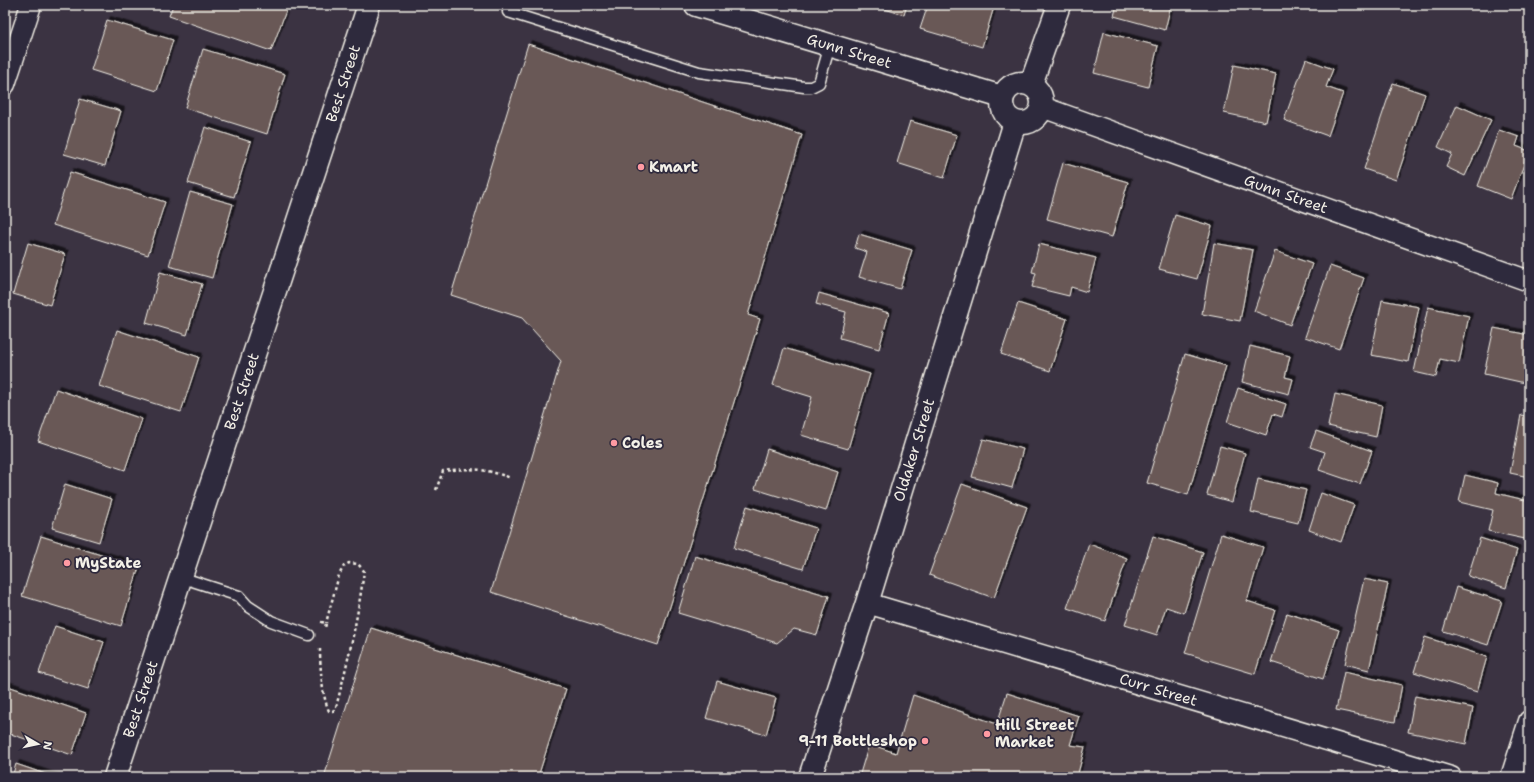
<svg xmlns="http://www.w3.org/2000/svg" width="1534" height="782" viewBox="0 0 1534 782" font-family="'Shantell Sans',sans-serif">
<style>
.building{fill:#695957;stroke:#f4f1e8;filter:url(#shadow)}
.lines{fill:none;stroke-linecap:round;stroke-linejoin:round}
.service-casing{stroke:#f4f1e8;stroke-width:13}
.minor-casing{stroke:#f4f1e8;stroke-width:23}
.tertiary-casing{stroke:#f4f1e8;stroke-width:25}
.secondary-casing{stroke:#f4f1e8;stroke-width:25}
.path{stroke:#f4f1e8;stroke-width:2.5;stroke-dasharray:3 3;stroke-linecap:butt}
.service{stroke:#2f2a3d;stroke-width:10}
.minor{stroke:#2f2a3d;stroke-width:20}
.tertiary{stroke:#2f2a3d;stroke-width:22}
.secondary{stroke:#2f2a3d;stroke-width:22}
.poi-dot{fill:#ff9aa2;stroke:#2f2a3d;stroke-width:1.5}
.labels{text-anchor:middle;stroke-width:3.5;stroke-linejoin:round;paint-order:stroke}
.street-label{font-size:15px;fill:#f4f1e8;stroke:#2f2a3d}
.poi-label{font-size:15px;font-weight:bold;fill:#f4f1e8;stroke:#2f2a3d;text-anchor:start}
</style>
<defs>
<filter id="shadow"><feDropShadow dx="3.5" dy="-3.5" stdDeviation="0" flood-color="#0009"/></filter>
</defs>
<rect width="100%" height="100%" fill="#3b3342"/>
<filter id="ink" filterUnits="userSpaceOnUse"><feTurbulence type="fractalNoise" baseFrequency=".025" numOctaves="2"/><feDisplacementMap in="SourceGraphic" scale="8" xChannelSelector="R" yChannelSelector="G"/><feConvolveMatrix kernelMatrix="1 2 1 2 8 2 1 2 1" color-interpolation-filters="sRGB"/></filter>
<g filter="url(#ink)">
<!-- building -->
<path class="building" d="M 173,5 L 278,5 L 287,8 L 271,51 L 169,16 Z
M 872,5 L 907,5 L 904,15 Z
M 928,5 L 988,5 L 994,7 L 982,47 L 920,29 Z
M 1117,5 L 1171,5 L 1165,30 L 1114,16 Z
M 107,20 L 173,40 L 157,91 L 91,70 Z
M 1104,32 L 1158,46 L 1148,87 L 1094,73 Z
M 528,44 L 802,135 L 748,315 L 760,319 L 658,645 L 491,592 L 561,361 L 522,318 L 451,295 Z
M 203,49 L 285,74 L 267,134 L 185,108 Z
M 1306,59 L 1333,69 L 1326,87 L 1343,93 L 1328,136 L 1284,120 Z
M 1234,65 L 1276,74 L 1266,122 L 1224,113 Z
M 1393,83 L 1425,94 L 1396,180 L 1364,169 Z
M 80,99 L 121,111 L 105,166 L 64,154 Z
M 1457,105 L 1491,120 L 1465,176 L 1446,167 L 1452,154 L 1438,147 Z
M 910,121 L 957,135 L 944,178 L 897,163 Z
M 205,127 L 251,142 L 234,197 L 188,183 Z
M 1499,130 L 1519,137 L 1516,146 L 1529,151 L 1511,199 L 1478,186 Z
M 1063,163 L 1128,182 L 1112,237 L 1047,219 Z
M 70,172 L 165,202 L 148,255 L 53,225 Z
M 190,192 L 233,204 L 212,278 L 169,266 Z
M 1175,215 L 1212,226 L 1197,279 L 1159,269 Z
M 859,234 L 912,250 L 900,289 L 859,277 L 867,252 L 855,248 Z
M 28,243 L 65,254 L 50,305 L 13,294 Z
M 1214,243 L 1253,250 L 1240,321 L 1202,314 Z
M 1039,244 L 1096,258 L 1087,292 L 1071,287 L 1069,296 L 1032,287 L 1036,273 L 1032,272 Z
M 1275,251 L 1312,264 L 1290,325 L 1254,311 Z
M 1330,266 L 1364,278 L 1339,349 L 1305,337 Z
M 160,272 L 202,284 L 187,335 L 146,323 Z
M 819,293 L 889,313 L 879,349 L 840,338 L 846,312 L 816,304 Z
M 1382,300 L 1419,307 L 1408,362 L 1371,355 Z
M 1018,303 L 1067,319 L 1050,371 L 1001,354 Z
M 1428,307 L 1469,316 L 1459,363 L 1440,359 L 1436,377 L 1414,372 Z
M 1494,328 L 1529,335 L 1529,365 L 1525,383 L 1484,374 Z
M 117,330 L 199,357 L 181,412 L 99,386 Z
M 1250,346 L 1290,356 L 1285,377 L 1293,379 L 1289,394 L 1242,382 Z
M 784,348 L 870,374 L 848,449 L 801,435 L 812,397 L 773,385 Z
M 1185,354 L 1226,366 L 1188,495 L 1147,483 Z
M 1238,388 L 1286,404 L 1282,417 L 1273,414 L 1266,435 L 1227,422 Z
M 56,389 L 142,419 L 125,470 L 38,441 Z
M 1335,394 L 1382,405 L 1376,437 L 1328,426 Z
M 1521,415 L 1529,417 L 1529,477 L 1510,473 Z
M 1316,431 L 1372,451 L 1360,484 L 1319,470 L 1325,452 L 1310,447 Z
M 983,439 L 1023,449 L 1012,488 L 972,477 Z
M 1220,446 L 1245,453 L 1232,502 L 1207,495 Z
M 767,449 L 838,472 L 826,511 L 755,489 Z
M 1465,475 L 1498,483 L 1496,493 L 1529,501 L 1529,521 L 1525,539 L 1488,531 L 1493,510 L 1459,502 Z
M 1258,479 L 1306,490 L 1298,523 L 1251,512 Z
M 65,484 L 112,499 L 99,542 L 52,528 Z
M 962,484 L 1027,507 L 994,598 L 929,575 Z
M 1321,493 L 1354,505 L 1341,542 L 1309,530 Z
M 747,506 L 816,528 L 803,569 L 734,548 Z
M 1221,534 L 1263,547 L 1247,601 L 1275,610 L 1255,674 L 1185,653 Z
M 41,536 L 139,567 L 121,626 L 22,596 Z
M 1153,536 L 1203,552 L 1184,613 L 1166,607 L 1157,635 L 1125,625 Z
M 1480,538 L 1517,550 L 1506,588 L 1468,576 Z
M 1089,544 L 1127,558 L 1105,621 L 1067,608 Z
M 695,556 L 829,596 L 817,635 L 794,629 L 777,643 L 678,613 Z
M 1364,579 L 1388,584 L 1369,670 L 1345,664 Z
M 1456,587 L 1502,601 L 1488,645 L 1443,631 Z
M 1287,613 L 1339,630 L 1323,679 L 1271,662 Z
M 55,626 L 104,642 L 88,689 L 39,673 Z
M 371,628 L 566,689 L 538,777 L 324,777 Z
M 1425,637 L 1487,657 L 1477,692 L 1414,672 Z
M 1344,672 L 1402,685 L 1395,722 L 1336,710 Z
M 717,681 L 776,698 L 766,735 L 706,718 Z
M 5,685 L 86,713 L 72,755 L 5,732 Z
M 1007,693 L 1079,716 L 1070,745 L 1085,747 L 1077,777 L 859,777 L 869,744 L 896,753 L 913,695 L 997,724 Z
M 1415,696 L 1473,708 L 1466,744 L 1408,732 Z
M 16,764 L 54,777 L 12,777 Z"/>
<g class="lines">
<defs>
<path id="service" d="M 508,12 L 699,72 L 804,87 L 811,87 L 819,83 L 830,45
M 180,577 L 239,596 L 248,606 L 271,621 L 309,635"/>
<g id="minor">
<path d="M 5,84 L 31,5"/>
<path id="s1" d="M 1042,107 L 1529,281"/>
<path id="s2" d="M 867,603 L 1451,777"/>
<path d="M 1511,777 L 1529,721"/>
</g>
<g id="tertiary">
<path id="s3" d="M 696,5 L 1002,97"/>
</g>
<g id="secondary">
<circle cx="1022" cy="103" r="20"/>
<path d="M 1031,84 L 1059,5"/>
<path id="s4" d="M 115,777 L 369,5"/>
<path id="s5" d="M 810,777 L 867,603 L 1015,122"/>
</g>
</defs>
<!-- service casing -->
<use href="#service" class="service-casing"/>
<!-- minor casing -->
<use href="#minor" class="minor-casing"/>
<!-- tertiary casing -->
<use href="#tertiary" class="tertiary-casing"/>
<!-- secondary casing -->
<use href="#secondary" class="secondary-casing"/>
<!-- path -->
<path class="path" d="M 436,490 L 443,471 C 472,468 483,468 511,478
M 321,622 L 326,623 L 325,629
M 320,649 C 320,666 322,696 329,711 L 333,711 L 336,707 C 348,662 358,617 364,571 L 358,564 L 349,563 L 344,566 L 339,575 L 326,623"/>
<!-- service -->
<use href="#service" class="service"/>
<!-- minor -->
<use href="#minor" class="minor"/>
<!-- tertiary -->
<use href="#tertiary" class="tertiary"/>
<!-- secondary -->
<use href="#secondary" class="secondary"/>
</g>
</g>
<!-- markers -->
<g class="poi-dot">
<circle cx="641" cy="167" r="4"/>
<circle cx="614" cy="443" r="4"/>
<circle cx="67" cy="563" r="4"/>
<circle cx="987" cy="734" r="4"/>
<circle cx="925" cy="741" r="4"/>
</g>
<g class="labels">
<!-- street labels -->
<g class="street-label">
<text dy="5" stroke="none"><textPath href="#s3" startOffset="160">Gunn Street</textPath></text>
<text dy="5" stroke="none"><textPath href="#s4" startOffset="730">Best Street</textPath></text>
<text dy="5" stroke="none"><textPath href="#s1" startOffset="259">Gunn Street</textPath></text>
<text dy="5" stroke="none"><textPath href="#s4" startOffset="406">Best Street</textPath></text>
<text dy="5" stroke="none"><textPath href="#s5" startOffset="343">Oldaker Street</textPath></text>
<text dy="5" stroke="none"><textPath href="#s2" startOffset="304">Curr Street</textPath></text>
<text dy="5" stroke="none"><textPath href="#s4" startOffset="82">Best Street</textPath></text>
</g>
<!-- poi labels -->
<g class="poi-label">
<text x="649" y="172">Kmart</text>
<text x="622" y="448">Coles</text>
<text x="75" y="568">MyState</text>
<text x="995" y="730">Hill Street<tspan x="995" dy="17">Market</tspan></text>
<text x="917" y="746" text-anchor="end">9-11 Bottleshop</text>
</g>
</g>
<!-- margin -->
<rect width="1534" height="782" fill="none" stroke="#2f2a3d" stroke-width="20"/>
<rect x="10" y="10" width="1514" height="762" fill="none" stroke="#f4f1e8" stroke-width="1.5" filter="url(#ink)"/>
<!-- north arrow -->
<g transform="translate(38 744) rotate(99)" stroke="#2f2a3d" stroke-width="3" paint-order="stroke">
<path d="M0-3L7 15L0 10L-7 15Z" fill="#f4f1e8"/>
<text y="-6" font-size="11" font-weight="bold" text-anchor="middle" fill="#f4f1e8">N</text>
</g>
</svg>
